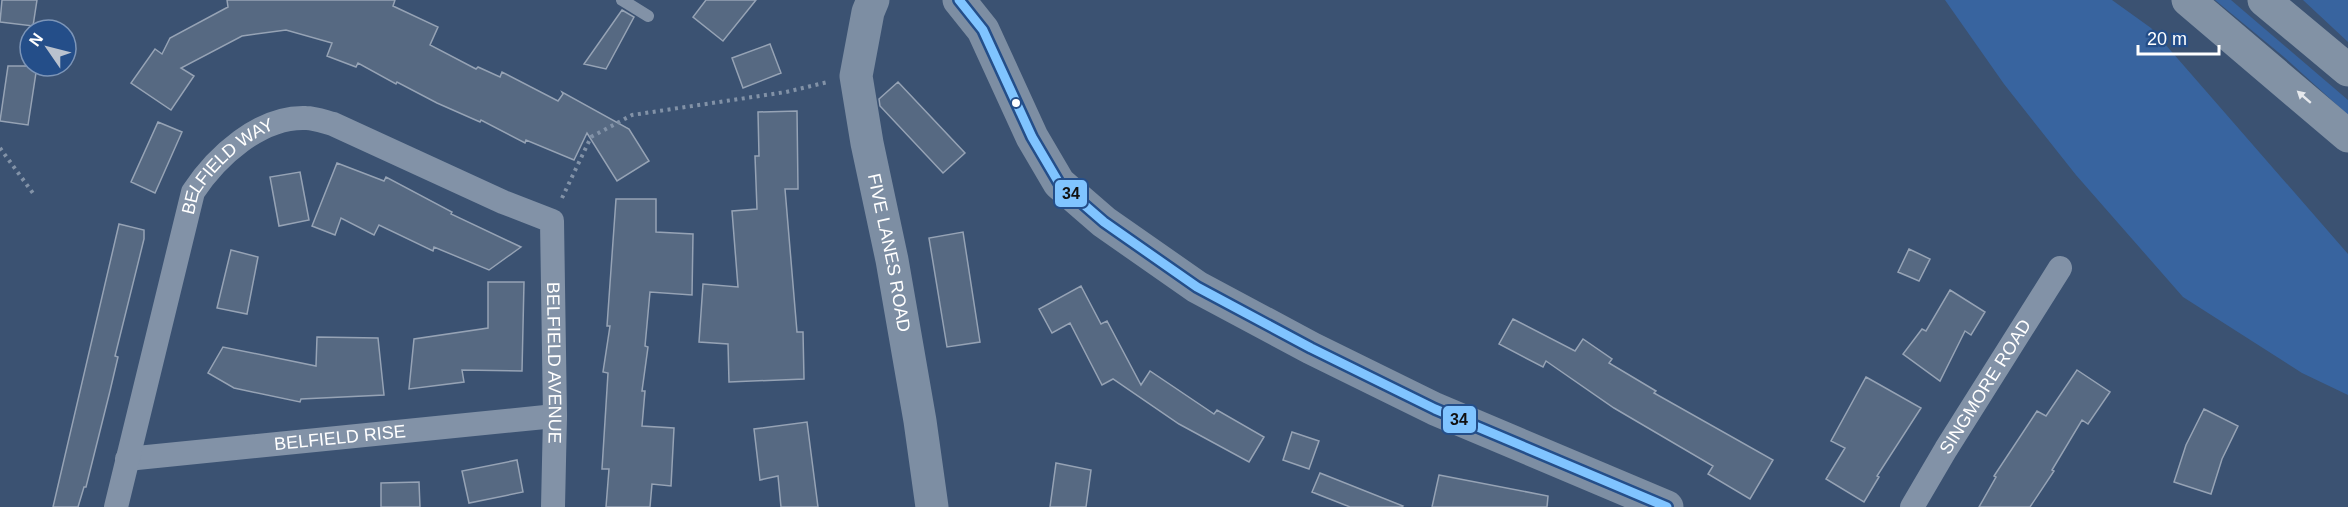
<svg xmlns="http://www.w3.org/2000/svg" width="2348" height="507" viewBox="0 0 2348 507" font-family="Helvetica,sans-serif">
<style>
.green{fill:#38649f}
.building{fill:#566982;stroke:#96a3b5;stroke-width:1.5}
.lines{fill:none;stroke-linecap:round;stroke-linejoin:round}
.path{stroke:#8292a7;stroke-width:4;stroke-dasharray:3 4.5;stroke-linecap:butt}
.lane{stroke:#8292a7;stroke-width:12}
.street{stroke:#8292a7;stroke-width:24}
.secondary{stroke:#7d8ea3;stroke-width:33}
.highway{stroke:#8292a5;stroke-width:33}
.bus-1-casing{stroke:#244e89;stroke-width:14}
.bus-1{stroke:#80c4ff;stroke-width:9}
.oneway{fill:#e6e9ed}
.bus-dot{fill:#fff;stroke:#244e89;stroke-width:2}
.labels{text-anchor:middle;stroke-width:5;stroke-linejoin:round;paint-order:stroke}
.street-label{font-size:18px;fill:#fff;stroke:#244e89}
.line-badge{stroke:#244e89;stroke-width:2}
.pale-badge-label{font-size:16px;text-anchor:middle;font-weight:bold;fill:#111}
</style>
<rect width="100%" height="100%" fill="#3b5272"/>
<!-- green -->
<path class="green" d="M 1945,0 L 2112,0 L 2151,28 L 2348,254 L 2348,395 L 2302,373 L 2183,297 L 2076,175 L 2004,84 Z
M 2215,0 L 2231,0 L 2348,100 L 2348,115 L 2284,57 Z
M 2303,0 L 2348,0 L 2348,42 Z"/>
<!-- building -->
<path class="building" d="M 2,0 L 37,0 L 33,26 L 0,22 Z
M 227,0 L 395,0 L 393,6 L 438,27 L 430,45 L 476,69 L 478,67 L 500,77 L 502,72 L 558,101 L 563,94 L 562,92 L 629,129 L 649,161 L 617,181 L 587,133 L 574,160 L 526,140 L 525,143 L 481,120 L 480,122 L 437,103 L 397,82 L 396,84 L 358,63 L 356,67 L 327,56 L 332,43 L 286,30 L 242,36 L 181,68 L 194,76 L 171,110 L 131,83 L 155,49 L 162,54 L 170,38 L 228,7 Z
M 706,0 L 756,0 L 723,41 L 693,17 Z
M 622,10 L 634,17 L 606,69 L 584,64 Z
M 770,44 L 781,73 L 743,88 L 732,58 Z
M 8,66 L 37,66 L 28,125 L 0,121 Z
M 898,82 L 965,153 L 943,173 L 880,106 L 879,99 Z
M 797,111 L 798,189 L 785,189 L 797,332 L 803,332 L 804,379 L 729,382 L 728,344 L 699,342 L 703,284 L 738,287 L 732,211 L 757,209 L 755,156 L 759,156 L 758,112 Z
M 158,122 L 182,132 L 155,193 L 131,182 Z
M 337,163 L 384,181 L 386,177 L 452,212 L 451,214 L 521,247 L 489,270 L 434,247 L 433,251 L 379,225 L 374,235 L 341,218 L 335,235 L 312,226 Z
M 300,172 L 309,220 L 279,226 L 270,177 Z
M 616,199 L 656,199 L 656,232 L 693,234 L 692,295 L 650,292 L 645,346 L 648,347 L 642,391 L 645,391 L 642,426 L 674,428 L 671,486 L 652,484 L 650,507 L 606,507 L 609,469 L 602,469 L 608,373 L 603,372 L 610,326 L 607,326 Z
M 119,224 L 144,230 L 144,239 L 115,356 L 118,357 L 110,391 L 86,487 L 84,487 L 78,507 L 53,507 Z
M 963,232 L 980,342 L 947,347 L 929,238 Z
M 1909,249 L 1930,259 L 1919,281 L 1898,272 Z
M 231,250 L 258,257 L 247,314 L 217,308 Z
M 488,282 L 524,282 L 522,371 L 462,370 L 464,382 L 409,389 L 414,339 L 488,328 Z
M 1081,286 L 1101,324 L 1107,321 L 1141,385 L 1150,371 L 1214,414 L 1217,410 L 1264,437 L 1249,462 L 1179,424 L 1113,379 L 1102,385 L 1070,323 L 1052,333 L 1039,309 Z
M 1950,290 L 1985,312 L 1971,335 L 1965,331 L 1940,381 L 1903,354 L 1922,329 L 1926,331 Z
M 1513,319 L 1575,351 L 1583,339 L 1612,359 L 1609,363 L 1656,391 L 1654,393 L 1773,460 L 1750,499 L 1708,474 L 1713,466 L 1614,408 L 1546,361 L 1543,367 L 1499,344 Z
M 317,337 L 378,338 L 384,395 L 301,399 L 300,402 L 234,388 L 208,373 L 223,347 L 316,366 Z
M 2077,370 L 2110,392 L 2088,424 L 2082,420 L 2052,470 L 2054,471 L 2030,507 L 1979,507 L 1996,477 L 1994,476 L 2037,411 L 2046,416 Z
M 1866,377 L 1921,408 L 1877,476 L 1879,477 L 1864,502 L 1826,479 L 1845,448 L 1831,441 Z
M 2204,409 L 2238,426 L 2222,459 L 2211,494 L 2174,482 L 2186,445 Z
M 807,422 L 818,507 L 781,507 L 778,476 L 760,480 L 754,429 Z
M 1292,432 L 1319,441 L 1309,469 L 1283,460 Z
M 517,460 L 523,492 L 469,503 L 462,471 Z
M 1056,463 L 1091,470 L 1086,507 L 1050,507 Z
M 1320,473 L 1403,506 L 1402,507 L 1350,507 L 1312,492 Z
M 1439,475 L 1548,496 L 1547,507 L 1432,507 Z
M 419,482 L 420,507 L 381,507 L 381,483 Z"/>
<g class="lines">
<!-- path -->
<path class="path" d="M 0,148 L 35,196
M 562,198 L 591,137 L 632,115 L 786,92 L 828,82"/>
<!-- lane -->
<path class="lane" d="M 622,0 L 648,16"/>
<!-- street -->
<g class="street">
<path id="s1" d="M 127,459 L 555,416"/>
<path id="s2" d="M 116,507 L 193,192 C 216,157 260,116 306,118 C 315,118 325,122 333,124 L 503,202 L 552,221 L 555,416 L 553,507"/>
<path id="s3" d="M 1912,507 L 1946,449 L 2060,268"/>
</g>
<!-- secondary -->
<g class="secondary">
<path id="s4" d="M 873,0 L 868,12 L 856,76 L 867,143 L 892,260 L 920,421 L 932,507"/>
<path d="M 959,0 L 983,30 L 1032,137 L 1059,183 L 1104,222 L 1197,287 L 1311,348 L 1435,409 L 1667,507"/>
</g>
<!-- highway -->
<path class="highway" d="M 2188,0 L 2348,136
M 2264,0 L 2348,70"/>
<defs>
<path id="bus-1" d="M 959,0 L 983,30 L 1032,137 L 1059,183 L 1104,222 L 1197,287 L 1311,348 L 1435,409 L 1667,507"/>
</defs>
<!-- bus-1 casing -->
<use href="#bus-1" class="bus-1-casing"/>
<!-- bus-1 -->
<use href="#bus-1" class="bus-1"/>
</g>
<!-- one-way arrows -->
<defs><path id="oneway-solid" d="M-6-.8H1V-3.2L6.5 0L1 3.2V.8H-6Z" transform="scale(1.5)"/></defs>
<use class="oneway" href="#oneway-solid" transform="translate(2304 97) rotate(-139)"/>
<!-- markers -->
<circle class="bus-dot" cx="1016" cy="103" r="5"/>
<g class="labels">
<!-- street labels -->
<g class="street-label">
<text dy="6" stroke="none"><textPath href="#s2" startOffset="366">BELFIELD WAY</textPath></text>
<text dy="6" stroke="none"><textPath href="#s4" startOffset="258">FIVE LANES ROAD</textPath></text>
<text dy="6" stroke="none"><textPath href="#s2" startOffset="874">BELFIELD AVENUE</textPath></text>
<text dy="6" stroke="none"><textPath href="#s3" startOffset="141">SINGMORE ROAD</textPath></text>
<text dy="6" stroke="none"><textPath href="#s1" startOffset="214">BELFIELD RISE</textPath></text>
</g>
</g>
<g class="line-badge">
<rect x="1054" y="179" width="34" height="29" rx="6" fill="#80c4ff"/>
<rect x="1442" y="405" width="35" height="29" rx="6" fill="#80c4ff"/>
</g>
<g class="pale-badge-label">
<text x="1071" y="199">34</text>
<text x="1459" y="425">34</text>
</g>
<!-- north arrow -->
<g transform="translate(48 48) rotate(305)"><circle r="28" fill="#244e89" stroke="#7c95b8" stroke-width="1.5"/>
<path d="M0-4.5L10 22L0 15L-10 22Z" fill="#bac2ce"/>
<text y="-9" font-size="16" font-weight="bold" text-anchor="middle" fill="#ffffff">N</text>
</g>
<!-- scale -->
<path d="M2138 45v9h81v-9" fill="none" stroke="#ffffff" stroke-width="3"/>
<text x="2147" y="45" font-size="18" fill="#ffffff" stroke="#244e89" stroke-width="4.5" paint-order="stroke">20 m</text>
</svg>
